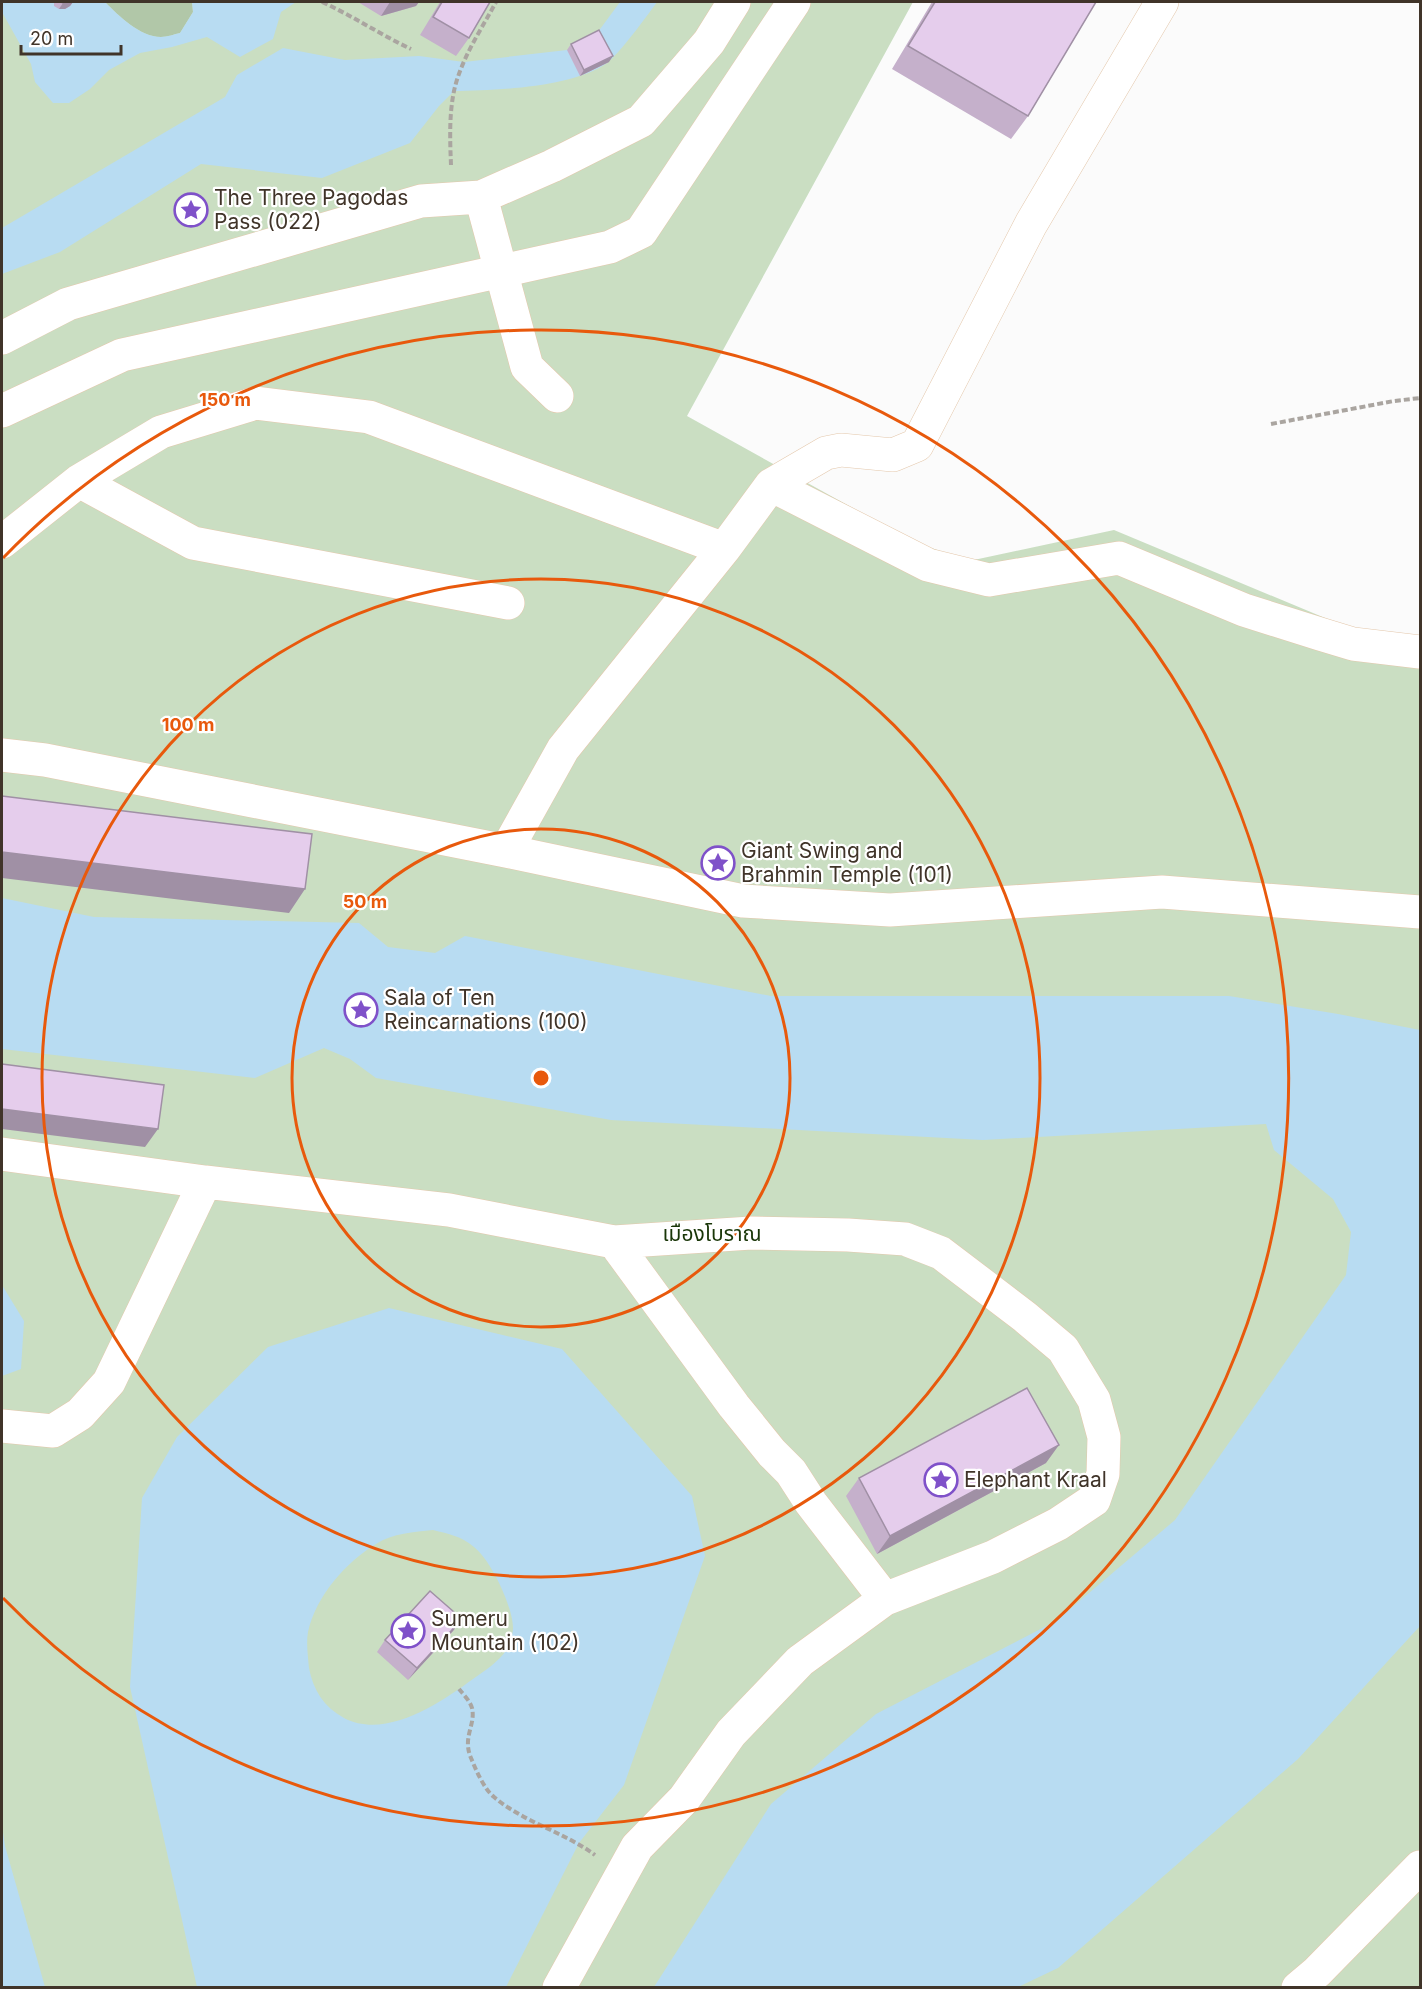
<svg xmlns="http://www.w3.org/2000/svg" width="1422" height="1989" viewBox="0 0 1422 1989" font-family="Inter,'Noto Sans Thai',sans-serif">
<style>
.green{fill:#cadec2}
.forest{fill:#b1c7a8}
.water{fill:#b8dcf2;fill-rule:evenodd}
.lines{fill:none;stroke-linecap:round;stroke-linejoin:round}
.minor-casing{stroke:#e4c8ac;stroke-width:34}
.path{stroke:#aaa5a0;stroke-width:4;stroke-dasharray:6 3;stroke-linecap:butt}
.minor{stroke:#fff;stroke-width:33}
.wall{fill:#c5b0cb}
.shaded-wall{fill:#a090a5}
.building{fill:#e5cdec;stroke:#a090a5;stroke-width:1.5}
.ring{fill:none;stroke:#e8590c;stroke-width:3}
.labels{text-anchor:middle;stroke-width:4.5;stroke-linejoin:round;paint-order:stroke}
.poi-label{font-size:21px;fill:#403429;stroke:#fff;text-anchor:start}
.park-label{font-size:21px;fill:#193608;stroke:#fff}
.centre{fill:#e8590c;stroke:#fff;stroke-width:3}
.ring-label{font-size:18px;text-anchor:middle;font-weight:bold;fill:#e8590c;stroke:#fff;stroke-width:4.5;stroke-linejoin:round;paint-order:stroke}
</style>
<rect width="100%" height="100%" fill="#fbfbfb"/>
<!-- green -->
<path class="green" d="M 2,2 L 913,2 L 687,416 L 914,542 L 969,561 L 1114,530 L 1349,628 L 1420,638 L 1420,1987 L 2,1987 Z"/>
<!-- forest -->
<path class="forest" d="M 105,2 L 192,2 L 193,12 L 180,33 C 175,34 167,37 161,37 C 140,37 119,16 105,2 Z"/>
<!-- water -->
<path class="water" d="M 2,2 L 105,2 C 119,16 140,37 161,37 C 167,37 175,34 180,33 L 193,12 L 192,2 L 296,2 L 281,12 L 273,39 L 240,57 L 207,37 L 172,47 L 140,53 L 109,70 L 90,89 L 69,103 L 53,103 L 35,82 L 31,64 L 2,12 Z
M 620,2 L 657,2 C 647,16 620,53 607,63 C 571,88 498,90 454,91 L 439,106 L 410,143 L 322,178 L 201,164 L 60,252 L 2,274 L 2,228 L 225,97 L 237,75 L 283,48 L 345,60 L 419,56 L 464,62 L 567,50 L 595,36 Z
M 2,898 L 94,917 L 359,923 L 388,947 L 435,953 L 465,936 L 771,996 L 1229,996 L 1338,1014 L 1420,1030 L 1420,1626 L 1298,1759 L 1058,1968 L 1016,1988 L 654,1987 L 771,1804 L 876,1714 L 1056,1621 L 1175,1520 L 1346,1275 L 1351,1232 L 1333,1199 L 1274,1150 L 1266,1124 L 983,1140 L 611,1120 L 376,1078 L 350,1059 L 324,1048 L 255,1078 L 2,1049 Z
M 2,1285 L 24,1321 L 21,1369 L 2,1376 Z
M 389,1308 L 562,1349 L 692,1496 L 705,1556 L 624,1785 L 579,1843 L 506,1987 L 197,1987 L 130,1687 L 142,1498 L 177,1437 L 268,1347 ZM 433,1530 C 449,1534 461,1536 474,1547 C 491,1560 513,1607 513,1628 C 513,1633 510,1645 507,1649 C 499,1662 484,1671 473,1679 C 440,1703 386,1740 344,1718 C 324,1707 313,1690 309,1668 C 308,1656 306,1643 308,1632 C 316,1596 346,1562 376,1544 C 393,1533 414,1532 433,1530 Z
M 2,1826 L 5,1846 L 45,1987 L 2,1987 Z"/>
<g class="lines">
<defs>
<path id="minor" d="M 481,197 L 527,367 L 557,396
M 2,338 L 68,304 L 421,201 L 481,197 L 552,166 L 641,121 L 709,42 L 734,2
M 2,411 L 122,355 L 610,247 L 641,232 L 794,2
M 79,481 L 193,543 L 508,603
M 771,485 L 928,565 L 989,580 L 1119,558 L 1244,610 L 1320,634 L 1353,644 L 1420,652
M 2,542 L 79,481 L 161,432 L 256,403 L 369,417 L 724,549
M 2,755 L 45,760 L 506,851 L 743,901 L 890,910 L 1162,892 L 1420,912
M 506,851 L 563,749 L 724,549 L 771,485 L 826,453 L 841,450 L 893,455 L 917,445 L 1031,224 L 1162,2
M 2,1154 L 205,1182 L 449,1210 L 614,1242 L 751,1233 L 848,1235 L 905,1239 L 941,1253 L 1025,1317 L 1063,1349 L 1094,1400 L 1104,1437 L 1103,1474 L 1094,1500 L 1058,1524 L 993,1557 L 885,1599 L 800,1661 L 731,1733 L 684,1799 L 637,1847 L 559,1988
M 614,1242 L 734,1406 L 772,1453 L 791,1472 L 811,1503 L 885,1599
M 2,1426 L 53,1431 L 80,1414 L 109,1382 L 205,1182
M 1298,1988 L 1317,1972 L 1420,1867"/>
</defs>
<!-- minor casing -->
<use href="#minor" class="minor-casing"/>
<!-- path -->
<path class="path" d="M 322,2 C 353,16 381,35 411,49
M 451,165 C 450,141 449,115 454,91 C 461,59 481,30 496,2
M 1271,424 L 1394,401 L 1420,398
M 459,1689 C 463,1694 470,1701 472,1708 C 476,1725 462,1737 471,1758 C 476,1770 484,1789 494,1797 C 523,1822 564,1832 595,1855"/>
<!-- minor -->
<use href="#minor" class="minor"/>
</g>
<!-- wall -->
<path class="wall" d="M 54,2 L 73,2 L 70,6 L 65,9 L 59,9 L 54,6 Z
M 358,2 L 419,2 L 416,6 L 381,16 Z
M 440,2 L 490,2 L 469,38 L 456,56 L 420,35 Z
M 932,2 L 1096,2 L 1028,116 L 1011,139 L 892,69 Z
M 571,44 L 609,62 L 580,76 L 567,50 Z
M 1046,1463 L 877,1554 L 846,1496 L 859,1478 Z
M 462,1619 L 453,1631 L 408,1680 L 377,1652 L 385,1640 Z"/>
<!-- shaded-wall -->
<path class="shaded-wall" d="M 73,2 L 70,6 L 65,9 L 59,9 L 63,3 Z
M 390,2 L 419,2 L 416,6 L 381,16 Z
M 613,56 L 609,62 L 580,76 L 584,70 Z
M 2,852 L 305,889 L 289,913 L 2,878 Z
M 2,1109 L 158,1129 L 145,1147 L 2,1129 Z
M 1059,1445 L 1046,1463 L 877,1554 L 890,1536 Z
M 462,1619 L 453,1631 L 408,1680 L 417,1668 Z"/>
<!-- building -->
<path class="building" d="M 61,2 L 72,2 L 70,3 L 63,3 Z
M 442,2 L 490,2 L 469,38 L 433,17 Z
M 935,2 L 1096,2 L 1028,116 L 908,46 Z
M 599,30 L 613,56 L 584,70 L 571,44 Z
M 2,796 L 312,834 L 305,889 L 2,852 Z
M 2,1064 L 164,1085 L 158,1129 L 2,1109 Z
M 1027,1388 L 1059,1445 L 890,1536 L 859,1478 Z
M 430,1591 L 462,1619 L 417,1668 L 385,1640 Z"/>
<!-- distance rings -->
<g class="ring">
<circle cx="541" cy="1078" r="249"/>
<circle cx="541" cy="1078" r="499"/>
<path d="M3 558A748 748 0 1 1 3 1598"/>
</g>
<!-- icons -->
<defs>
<symbol id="sight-ring" viewBox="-11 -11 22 22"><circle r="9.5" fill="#fff" stroke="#7f51c9" stroke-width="1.5"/><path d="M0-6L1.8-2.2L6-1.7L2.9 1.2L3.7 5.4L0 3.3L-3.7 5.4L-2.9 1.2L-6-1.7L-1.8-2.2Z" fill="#7f51c9"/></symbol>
</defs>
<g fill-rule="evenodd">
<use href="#sight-ring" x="172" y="191" width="38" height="38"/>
<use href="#sight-ring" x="699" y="844" width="38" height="38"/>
<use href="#sight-ring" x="342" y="991" width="38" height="38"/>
<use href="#sight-ring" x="922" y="1461" width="38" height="38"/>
<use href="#sight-ring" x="389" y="1612" width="38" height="38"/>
</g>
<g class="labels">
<!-- poi labels -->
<g class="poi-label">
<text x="214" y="205">The Three Pagodas<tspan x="214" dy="24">Pass (022)</tspan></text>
<text x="741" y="858">Giant Swing and<tspan x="741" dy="24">Brahmin Temple (101)</tspan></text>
<text x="384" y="1005">Sala of Ten<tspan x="384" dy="24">Reincarnations (100)</tspan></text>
<text x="964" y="1487">Elephant Kraal</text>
<text x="431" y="1626">Sumeru<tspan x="431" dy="24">Mountain (102)</tspan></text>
</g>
<!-- park labels -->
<g class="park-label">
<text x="712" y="1241">เมืองโบราณ</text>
</g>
</g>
<circle cx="541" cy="1078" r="9" class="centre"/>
<g class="ring-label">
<text x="225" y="406">150 m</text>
<text x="188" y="731">100 m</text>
<text x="365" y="908">50 m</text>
</g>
<!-- border -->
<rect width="1422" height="1989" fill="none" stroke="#403429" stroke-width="6"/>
<!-- scale -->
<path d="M21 45v9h100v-9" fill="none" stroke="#403429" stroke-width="3"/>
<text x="30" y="45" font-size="18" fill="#403429" stroke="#ffffff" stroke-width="4.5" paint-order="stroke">20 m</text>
</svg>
